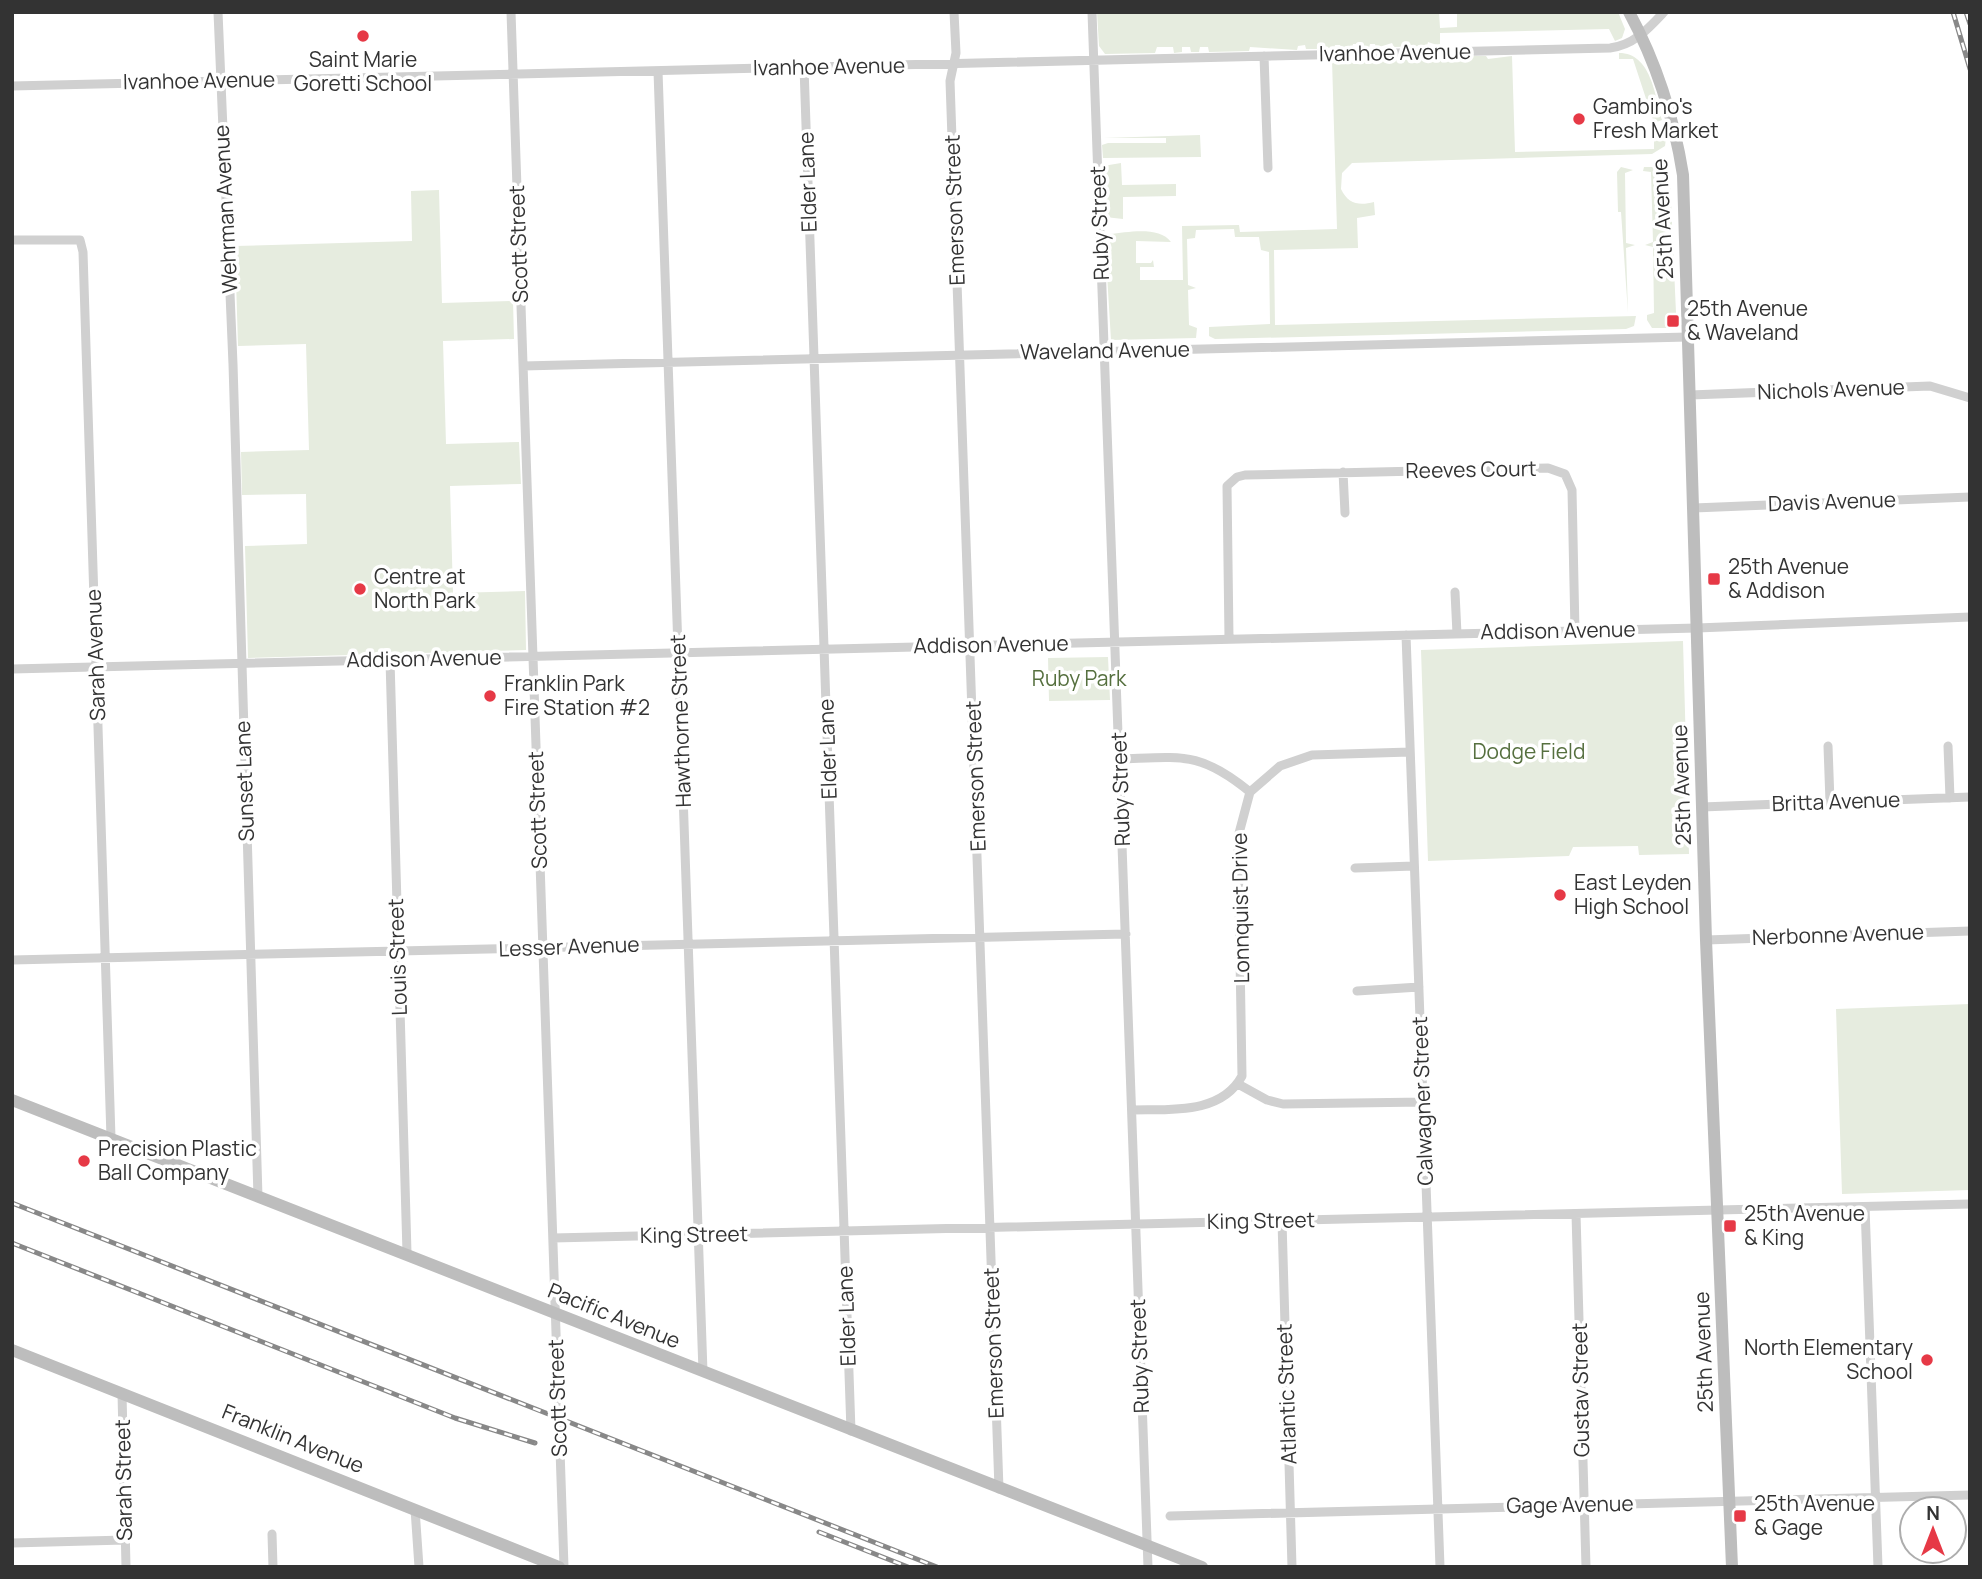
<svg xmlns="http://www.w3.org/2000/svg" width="1982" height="1579" viewBox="0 0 1982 1579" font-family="Manrope,sans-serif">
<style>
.green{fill:#e6ecdf}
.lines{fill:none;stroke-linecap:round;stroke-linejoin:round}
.street{stroke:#d0d0d0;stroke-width:9}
.secondary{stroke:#bdbdbd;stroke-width:12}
.rail-casing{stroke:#888;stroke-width:5}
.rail{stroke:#fff;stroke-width:2.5;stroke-dasharray:8;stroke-linecap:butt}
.poi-dot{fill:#e63946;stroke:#fff;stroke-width:2.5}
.labels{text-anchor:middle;stroke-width:7;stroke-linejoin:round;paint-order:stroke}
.street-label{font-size:21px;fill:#333;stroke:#fff}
.poi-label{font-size:21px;fill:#333;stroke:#fff;text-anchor:start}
.park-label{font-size:21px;fill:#56703f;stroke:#fff}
</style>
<rect width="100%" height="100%" fill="#fff"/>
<!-- green -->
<path class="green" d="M 1097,12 L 1439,12 L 1440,28 L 1457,27 L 1457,12 L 1618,12 L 1625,29 L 1622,38 L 1615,41 L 1609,29 L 1440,33 L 1440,46 L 1428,42 L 1427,46 L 1394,47 L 1392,43 L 1376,48 L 1375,44 L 1370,44 L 1369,48 L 1358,48 L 1357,44 L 1353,44 L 1352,48 L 1341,48 L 1340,45 L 1335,45 L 1334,49 L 1317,45 L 1317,49 L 1306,49 L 1305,45 L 1298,46 L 1297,50 L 1250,47 L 1249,51 L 1209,52 L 1208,47 L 1200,47 L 1199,52 L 1191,52 L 1190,47 L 1182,47 L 1182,52 L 1174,53 L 1173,47 L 1157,47 L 1155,53 L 1105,54 L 1099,46 Z
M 1619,53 C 1651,53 1655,95 1662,120 L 1654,123 L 1633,59 L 1619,59 Z
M 1473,56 L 1486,56 L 1488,59 L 1512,56 L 1515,152 L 1654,149 L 1654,139 L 1666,138 L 1665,146 L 1652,154 L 1352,163 L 1342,173 L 1341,189 C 1348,204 1359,206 1374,202 L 1375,215 L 1357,218 L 1358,248 L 1274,250 L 1275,325 L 1636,316 L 1634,326 L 1626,329 L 1215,339 L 1209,336 L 1209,327 L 1270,324 L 1269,252 L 1261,250 L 1259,237 L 1235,237 L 1234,229 L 1196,230 L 1195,238 L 1187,239 L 1188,285 L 1196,288 L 1188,290 L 1189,325 L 1197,328 L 1196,338 L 1111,340 L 1107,274 L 1111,273 L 1110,234 C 1128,232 1160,226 1171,242 L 1136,241 L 1136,263 L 1151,263 L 1153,260 L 1154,267 L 1140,267 L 1140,280 L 1183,280 L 1182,226 L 1239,225 L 1240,232 L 1337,229 L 1332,60 L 1343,64 L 1345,60 L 1375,59 L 1376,62 C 1392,56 1415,59 1430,61 L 1432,58 L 1441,57 L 1443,61 L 1465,57 L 1467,60 Z
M 1200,135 L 1201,157 L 1103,158 L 1102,145 L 1108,143 L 1166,143 L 1166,138 L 1103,138 Z
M 1121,163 L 1122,185 L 1176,184 L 1176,196 L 1123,197 L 1123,219 L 1105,217 L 1103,166 Z
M 1621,167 L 1633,170 L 1625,173 L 1626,243 L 1635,245 L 1626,248 L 1628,313 L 1621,212 L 1618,212 L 1617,172 Z
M 1644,167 L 1661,167 L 1670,178 L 1676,313 L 1674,324 L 1668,328 L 1652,328 L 1647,320 L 1647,315 L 1654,313 L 1653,247 L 1645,245 L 1653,242 L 1651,172 L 1643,171 Z
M 439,190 L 442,303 L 513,301 L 514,339 L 443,341 L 446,444 L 519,442 L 521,484 L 450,486 L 453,593 L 525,591 L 526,650 L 248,658 L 245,546 L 307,544 L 306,494 L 242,495 L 241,452 L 309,450 L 306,344 L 238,346 L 235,246 L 412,241 L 411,191 Z
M 1683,641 L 1689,854 L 1639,855 L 1638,846 L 1573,847 L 1569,856 L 1428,861 L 1421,650 Z
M 1108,657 L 1110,700 L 1049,701 L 1048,658 Z
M 1970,1004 L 1970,1190 L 1842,1194 L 1836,1009 Z"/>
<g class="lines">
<!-- street -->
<path class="street" d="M 218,12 L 233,364 L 258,1197
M 511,12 L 564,1567
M 954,12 L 956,53 L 950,81 L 999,1489
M 1092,12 L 1148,1567
M 1264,56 L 1268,168
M 804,67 L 851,1431
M 658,71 L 703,1372
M 12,86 L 1610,48 C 1634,45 1648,29 1664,12
M 12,240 L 80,240 L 83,252 L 111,1138
M 523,366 L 1688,337
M 1690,395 L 1930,386 L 1970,398
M 1343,472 L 1345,513
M 1694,508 L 1970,497
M 1455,592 L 1457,634
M 1406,635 L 1440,1567
M 1229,638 L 1227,486 L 1237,477 L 1245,475 L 1548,468 L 1565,474 L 1572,490 L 1575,631
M 390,660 L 407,1253
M 12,669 L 1697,628 L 1970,617
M 1828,746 L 1830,802
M 1948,746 L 1950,798
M 1120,759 C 1182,757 1200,751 1250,792
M 1702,807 L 1970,797
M 1355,868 L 1414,866
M 1706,940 L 1970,931
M 12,960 L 1126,934
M 1357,991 L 1419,987
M 1238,1084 L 1267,1100 L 1283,1104 L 1424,1102
M 1132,1110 C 1169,1109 1221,1115 1242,1076 L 1238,837 L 1250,792 L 1280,766 L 1312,755 L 1410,752
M 1865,1207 L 1878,1567
M 1576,1214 L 1586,1567
M 1282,1221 L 1292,1567
M 553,1238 L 1970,1204
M 122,1393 L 126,1567
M 415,1509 L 419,1567
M 1170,1516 L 1970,1495
M 272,1534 L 273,1567
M 12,1543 L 125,1540"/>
<!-- secondary -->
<path class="secondary" d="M 1629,12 C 1657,64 1674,118 1683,175 L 1706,940 L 1732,1567
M 12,1100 L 1202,1567
M 12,1350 L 559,1567"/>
<defs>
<path id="rail" d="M 1953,12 L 1970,69
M 1966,12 L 1970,24
M 12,1203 L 937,1567
M 12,1243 L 455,1418 L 535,1443
M 819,1532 L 908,1567"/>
</defs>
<!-- rail casing -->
<use href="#rail" class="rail-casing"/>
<!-- rail -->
<use href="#rail" class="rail"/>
</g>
<!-- markers -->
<g class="poi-dot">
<circle cx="363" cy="36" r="7"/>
<circle cx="1579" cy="119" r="7"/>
<rect x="1666" y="314" width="14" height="14" rx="3.5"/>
<rect x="1707" y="572" width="14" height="14" rx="3.5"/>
<circle cx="360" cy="589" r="7"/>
<circle cx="490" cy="696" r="7"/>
<circle cx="1560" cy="895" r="7"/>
<circle cx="84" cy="1161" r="7"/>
<rect x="1723" y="1219" width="14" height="14" rx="3.5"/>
<circle cx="1927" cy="1360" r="7"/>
<rect x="1733" y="1509" width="14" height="14" rx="3.5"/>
</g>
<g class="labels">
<!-- street labels -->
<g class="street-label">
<text transform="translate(1395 53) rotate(-1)" y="7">Ivanhoe Avenue</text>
<text transform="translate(829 67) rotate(-1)" y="7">Ivanhoe Avenue</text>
<text transform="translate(199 81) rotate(-1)" y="7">Ivanhoe Avenue</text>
<text transform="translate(808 182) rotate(-92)" y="7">Elder Lane</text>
<text transform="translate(226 209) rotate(-93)" y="7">Wehrman Avenue</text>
<text transform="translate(955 210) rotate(-92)" y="7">Emerson Street</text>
<text transform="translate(1663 219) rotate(-93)" y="7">25th Avenue</text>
<text transform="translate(1100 223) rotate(-92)" y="7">Ruby Street</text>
<text transform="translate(519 244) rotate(-92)" y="7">Scott Street</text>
<text transform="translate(1105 351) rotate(-1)" y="7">Waveland Avenue</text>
<text transform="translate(1831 390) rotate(-2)" y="7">Nichols Avenue</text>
<text transform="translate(1471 470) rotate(-1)" y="7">Reeves Court</text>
<text transform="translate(1832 502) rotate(-2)" y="7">Davis Avenue</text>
<text transform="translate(1558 631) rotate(-1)" y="7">Addison Avenue</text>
<text transform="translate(991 645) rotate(-1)" y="7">Addison Avenue</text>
<text transform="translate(96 655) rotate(-92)" y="7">Sarah Avenue</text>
<text transform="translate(424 659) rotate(-1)" y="7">Addison Avenue</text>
<text transform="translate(681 721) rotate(-92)" y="7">Hawthorne Street</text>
<text transform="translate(828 749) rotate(-92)" y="7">Elder Lane</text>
<text transform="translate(976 776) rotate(-92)" y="7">Emerson Street</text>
<text transform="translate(245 781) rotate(-92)" y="7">Sunset Lane</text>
<text transform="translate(1682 785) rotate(-92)" y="7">25th Avenue</text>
<text transform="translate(1121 789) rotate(-92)" y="7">Ruby Street</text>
<text transform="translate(1836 802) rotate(-2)" y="7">Britta Avenue</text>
<text transform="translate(538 810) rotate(-92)" y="7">Scott Street</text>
<text transform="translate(1241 908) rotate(-91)" y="7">Lonnquist Drive</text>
<text transform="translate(1838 935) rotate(-2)" y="7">Nerbonne Avenue</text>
<text transform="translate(569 947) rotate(-2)" y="7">Lesser Avenue</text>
<text transform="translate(398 957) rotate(-92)" y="7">Louis Street</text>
<text transform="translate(1423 1101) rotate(-92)" y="7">Calwagner Street</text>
<text transform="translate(1261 1221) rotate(-1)" y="7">King Street</text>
<text transform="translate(694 1235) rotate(-1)" y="7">King Street</text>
<text transform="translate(614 1316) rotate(22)" y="7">Pacific Avenue</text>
<text transform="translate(847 1316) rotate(-92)" y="7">Elder Lane</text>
<text transform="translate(994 1343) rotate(-92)" y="7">Emerson Street</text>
<text transform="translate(1704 1352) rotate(-92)" y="7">25th Avenue</text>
<text transform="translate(1140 1356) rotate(-92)" y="7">Ruby Street</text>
<text transform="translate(1581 1390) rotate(-91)" y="7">Gustav Street</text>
<text transform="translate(1287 1394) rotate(-92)" y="7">Atlantic Street</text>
<text transform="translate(558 1398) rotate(-92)" y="7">Scott Street</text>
<text transform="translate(293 1439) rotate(22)" y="7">Franklin Avenue</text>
<text transform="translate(124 1480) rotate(-91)" y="7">Sarah Street</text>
<text transform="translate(1570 1505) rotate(-1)" y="7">Gage Avenue</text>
</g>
<!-- poi labels -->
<g class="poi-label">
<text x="363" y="67" text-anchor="middle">Saint Marie<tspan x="363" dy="24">Goretti School</tspan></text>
<text x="1593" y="114">Gambino's<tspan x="1593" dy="24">Fresh Market</tspan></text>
<text x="1687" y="316">25th Avenue<tspan x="1687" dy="24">&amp; Waveland</tspan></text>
<text x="1728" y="574">25th Avenue<tspan x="1728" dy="24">&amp; Addison</tspan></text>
<text x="374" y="584">Centre at<tspan x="374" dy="24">North Park</tspan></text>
<text x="504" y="691">Franklin Park<tspan x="504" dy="24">Fire Station #2</tspan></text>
<text x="1574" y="890">East Leyden<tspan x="1574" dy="24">High School</tspan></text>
<text x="98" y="1156">Precision Plastic<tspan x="98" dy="24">Ball Company</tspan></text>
<text x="1744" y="1221">25th Avenue<tspan x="1744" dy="24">&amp; King</tspan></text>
<text x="1913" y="1355" text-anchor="end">North Elementary<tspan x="1913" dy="24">School</tspan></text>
<text x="1754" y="1511">25th Avenue<tspan x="1754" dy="24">&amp; Gage</tspan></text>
</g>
<!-- park labels -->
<g class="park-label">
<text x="1079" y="686">Ruby Park</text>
<text x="1529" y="759">Dodge Field</text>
</g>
</g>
<!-- border -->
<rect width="1982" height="1579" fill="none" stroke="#333333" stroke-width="28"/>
<!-- north arrow -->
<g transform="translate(1933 1530)"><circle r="33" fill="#ffffff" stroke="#adadad" stroke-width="2"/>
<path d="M0-5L12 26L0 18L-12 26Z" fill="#e63946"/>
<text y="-10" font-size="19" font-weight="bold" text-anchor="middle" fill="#333333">N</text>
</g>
</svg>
